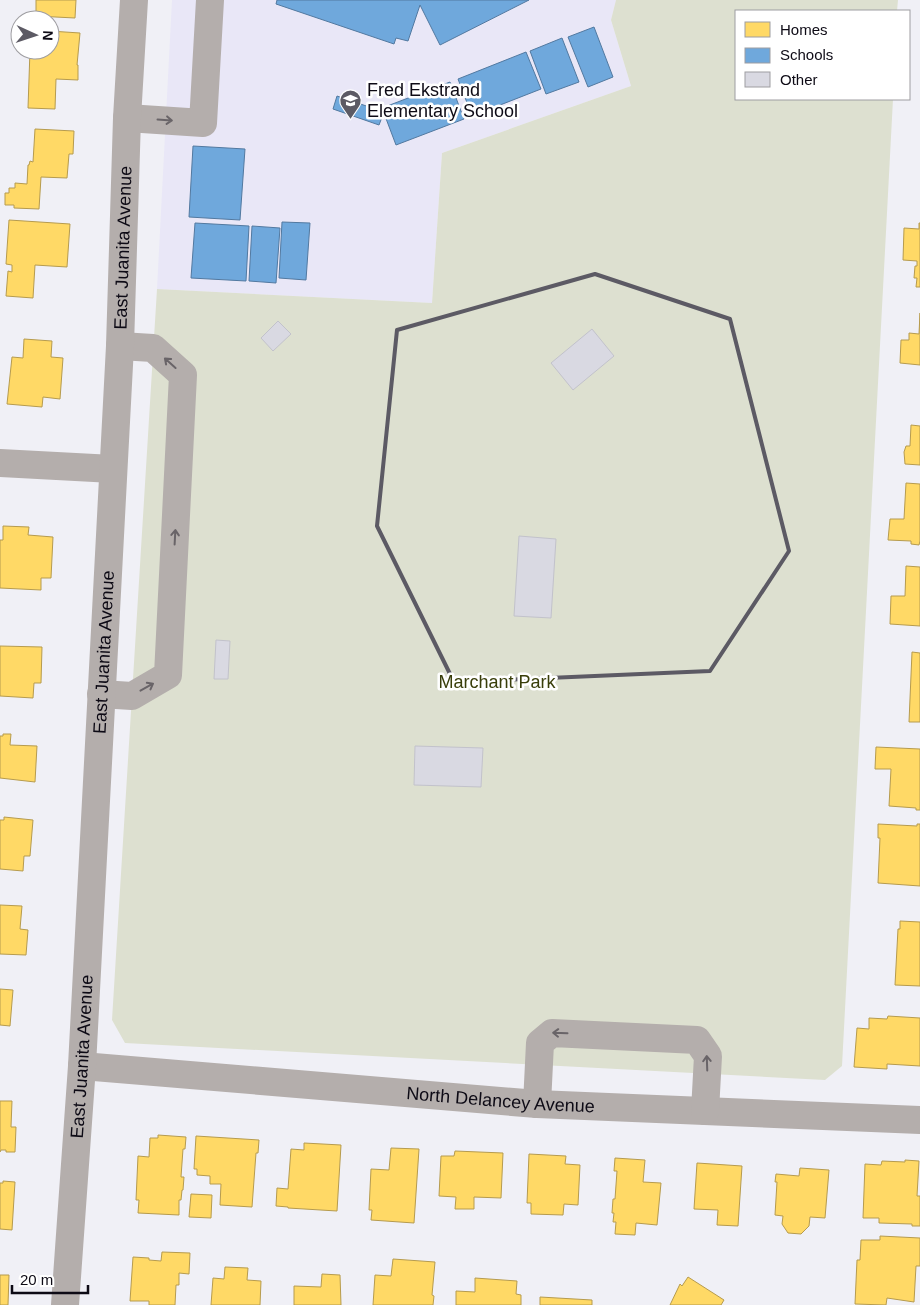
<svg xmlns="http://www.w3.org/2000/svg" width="920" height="1305" viewBox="0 0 920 1305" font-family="Helvetica,sans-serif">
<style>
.built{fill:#e9e7f7}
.green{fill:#dde0d0}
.homes{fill:#ffd966;stroke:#b69b4e}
.schools{fill:#6fa8dc;stroke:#5279a0}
.building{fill:#d9d9e2;stroke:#c2c2cb}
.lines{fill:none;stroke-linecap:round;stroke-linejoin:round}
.minor{stroke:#b4aeac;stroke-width:28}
.oneway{stroke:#696468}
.marked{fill:none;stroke:#5c5a64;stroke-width:4;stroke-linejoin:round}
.labels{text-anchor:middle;stroke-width:5;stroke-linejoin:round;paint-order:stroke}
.poi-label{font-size:18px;fill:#0d0a15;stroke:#fff;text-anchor:start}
.street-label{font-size:18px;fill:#0d0a15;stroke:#fff}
.park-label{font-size:18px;fill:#393e0a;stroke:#fff}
</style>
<rect width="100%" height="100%" fill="#f0f0f6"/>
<!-- built -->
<path class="built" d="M 172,0 L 616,0 L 611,20 L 631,86 L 442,153 L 432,303 L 157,289 Z"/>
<!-- green -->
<path class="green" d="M 616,0 L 898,0 L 897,11 L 736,11 L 736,99 L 893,99 L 842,1066 L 825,1080 L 125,1043 L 112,1020 L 157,289 L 432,303 L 442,153 L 631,86 L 611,20 Z"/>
<!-- homes -->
<path class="homes" d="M 36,0 L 76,0 L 75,18 L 36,16 Z
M 50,31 L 80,33 L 77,65 L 78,65 L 78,80 L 56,79 L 55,109 L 28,108 L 30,50 L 50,50 Z
M 35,129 L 74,131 L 73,154 L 69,154 L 67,178 L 41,177 L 39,209 L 14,208 L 14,205 L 5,205 L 5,193 L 9,193 L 9,188 L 15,188 L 15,183 L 27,184 L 28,165 L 29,165 L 30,161 L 33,162 Z
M 9,220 L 70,224 L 67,267 L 35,265 L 33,298 L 6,296 L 8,271 L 12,272 L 12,265 L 6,264 Z
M 919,223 L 920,223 L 920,287 L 916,287 L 917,278 L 914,278 L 915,266 L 917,266 L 917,261 L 903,260 L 904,228 L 919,229 Z
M 920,313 L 920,365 L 900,363 L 901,340 L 909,340 L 909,333 L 919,334 Z
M 24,339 L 52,341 L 51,357 L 63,358 L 60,399 L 43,397 L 42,407 L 7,404 L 12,357 L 23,358 Z
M 911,425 L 920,426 L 920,465 L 905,464 L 904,452 L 906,446 L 910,446 Z
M 906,483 L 920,484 L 920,541 L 919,545 L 911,544 L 911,541 L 888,540 L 890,519 L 904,519 Z
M 3,526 L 29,527 L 28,535 L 53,537 L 51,578 L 41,578 L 41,590 L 0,588 L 0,540 L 3,540 Z
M 906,566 L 920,567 L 920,626 L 890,624 L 891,596 L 905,596 Z
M 0,646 L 42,647 L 41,683 L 34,683 L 33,698 L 0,696 Z
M 912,652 L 920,653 L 920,722 L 909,722 Z
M 3,734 L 11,734 L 10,745 L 37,746 L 35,782 L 0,778 L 0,736 L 3,736 Z
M 876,747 L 920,749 L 920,810 L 916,810 L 916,808 L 889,806 L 891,769 L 875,769 Z
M 4,817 L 33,820 L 30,856 L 24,856 L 23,871 L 0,869 L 0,820 L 4,820 Z
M 878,824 L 917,826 L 917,824 L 920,824 L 920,886 L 878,883 L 880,838 L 878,838 Z
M 0,905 L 22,906 L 20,929 L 28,930 L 26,955 L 0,954 Z
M 900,921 L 920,922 L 920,986 L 895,985 L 898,929 L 900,929 Z
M 0,989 L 13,990 L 10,1026 L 0,1025 Z
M 888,1016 L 920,1018 L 920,1066 L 887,1064 L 887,1069 L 854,1067 L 857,1028 L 869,1029 L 869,1018 L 887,1019 Z
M 0,1101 L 12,1101 L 11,1127 L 16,1127 L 15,1152 L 6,1152 L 6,1150 L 1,1150 L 0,1152 Z
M 158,1135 L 186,1137 L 185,1149 L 183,1149 L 181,1177 L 184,1177 L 183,1190 L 182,1190 L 181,1200 L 179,1200 L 179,1215 L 138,1213 L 139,1200 L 136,1200 L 138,1156 L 149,1157 L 150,1138 L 158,1138 Z
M 196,1136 L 259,1140 L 258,1153 L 256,1153 L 252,1207 L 220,1205 L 221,1184 L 210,1184 L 210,1176 L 197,1175 L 197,1169 L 194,1169 Z
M 304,1143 L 341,1145 L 337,1211 L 288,1208 L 288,1207 L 276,1206 L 277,1188 L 288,1189 L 291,1149 L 304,1150 Z
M 391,1148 L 419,1149 L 414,1223 L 371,1220 L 372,1210 L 369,1210 L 371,1169 L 389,1170 Z
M 455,1151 L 503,1153 L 501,1198 L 474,1197 L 474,1209 L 455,1209 L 456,1197 L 439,1196 L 441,1156 L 454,1156 Z
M 529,1154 L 566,1156 L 565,1164 L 580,1165 L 578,1205 L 564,1204 L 563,1215 L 531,1214 L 531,1203 L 527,1203 Z
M 615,1158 L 645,1160 L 643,1182 L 661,1183 L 657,1225 L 636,1223 L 635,1235 L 615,1234 L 616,1222 L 613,1222 L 614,1213 L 612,1213 L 613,1199 L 615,1199 L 617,1171 L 614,1171 Z
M 905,1160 L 919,1161 L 917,1196 L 920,1196 L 920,1226 L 912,1226 L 912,1224 L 879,1223 L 879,1218 L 863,1218 L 865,1164 L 881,1165 L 882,1161 L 905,1162 Z
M 697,1163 L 742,1166 L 738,1226 L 717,1225 L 718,1210 L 694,1209 Z
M 800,1168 L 829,1170 L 825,1218 L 810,1217 L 809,1226 L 801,1234 L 788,1233 L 782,1224 L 783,1216 L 775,1215 L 777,1182 L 775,1182 L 776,1174 L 799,1176 Z
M 3,1181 L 15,1182 L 12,1230 L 0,1229 L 0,1183 L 3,1183 Z
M 191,1194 L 212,1195 L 211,1218 L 189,1217 Z
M 880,1236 L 920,1238 L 920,1266 L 916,1266 L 914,1302 L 887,1298 L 886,1305 L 855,1304 L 857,1260 L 860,1260 L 861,1240 L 880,1240 Z
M 162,1252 L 190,1253 L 189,1274 L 179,1273 L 179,1285 L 176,1285 L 175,1305 L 149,1305 L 149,1301 L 130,1301 L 133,1257 L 149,1258 L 149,1260 L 161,1261 Z
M 393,1259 L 435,1262 L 432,1295 L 434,1296 L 433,1305 L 373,1305 L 375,1275 L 391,1276 Z
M 225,1267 L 248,1268 L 247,1280 L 261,1281 L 260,1305 L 211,1305 L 213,1278 L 224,1279 Z
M 322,1274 L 340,1275 L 341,1305 L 294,1305 L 294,1286 L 321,1287 Z
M 0,1275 L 9,1275 L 8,1305 L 0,1305 Z
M 688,1277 L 724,1300 L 721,1305 L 670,1305 L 680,1284 L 682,1286 Z
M 475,1278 L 517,1281 L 516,1294 L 521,1295 L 521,1305 L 456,1305 L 456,1291 L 475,1292 Z
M 540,1297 L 592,1300 L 592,1305 L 540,1305 Z"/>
<!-- schools -->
<path class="schools" d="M 277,0 L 529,0 L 440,45 L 420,5 L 408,41 L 396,38 L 394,44 L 276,4 Z
M 594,27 L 613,77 L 588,87 L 568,37 Z
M 562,38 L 579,82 L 546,94 L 530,51 Z
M 526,52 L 541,89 L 472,116 L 458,79 Z
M 450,82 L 464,119 L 396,145 L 382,108 Z
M 337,96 L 384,112 L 379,125 L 333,109 Z
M 193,146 L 245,149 L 240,220 L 189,217 Z
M 282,222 L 310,223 L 306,280 L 279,278 Z
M 195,223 L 249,226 L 246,281 L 191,278 Z
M 252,226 L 280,228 L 276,283 L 249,281 Z"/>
<!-- building -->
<path class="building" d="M 278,321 L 291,334 L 273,351 L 261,338 Z
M 592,329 L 614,356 L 573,390 L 551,363 Z
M 519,536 L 556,539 L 551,618 L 514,616 Z
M 216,640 L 230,641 L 228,679 L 214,679 Z
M 415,746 L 483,748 L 481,787 L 414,785 Z"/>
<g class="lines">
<!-- minor -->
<g class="minor">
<path d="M 127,118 L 203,123 L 210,0"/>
<path d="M 0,463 L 113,469"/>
<path d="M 101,694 L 132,696 L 168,675 L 183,375 L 153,348 L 120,346"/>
<path id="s1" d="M 82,1066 L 537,1104 L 920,1120"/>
<path d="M 537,1104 L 540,1043 L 552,1033 L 697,1040 L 708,1056 L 705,1111"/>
<path id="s2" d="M 65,1305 L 82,1066 L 120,346 L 127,118 L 134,0"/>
</g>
</g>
<!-- one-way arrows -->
<defs><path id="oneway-shaft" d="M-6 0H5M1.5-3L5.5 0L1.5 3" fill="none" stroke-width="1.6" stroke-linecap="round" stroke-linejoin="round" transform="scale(1.25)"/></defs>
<g class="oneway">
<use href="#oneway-shaft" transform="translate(165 120) rotate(4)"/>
<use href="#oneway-shaft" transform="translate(170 363) rotate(-138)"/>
<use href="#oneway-shaft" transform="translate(175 537) rotate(-87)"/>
<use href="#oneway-shaft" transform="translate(147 687) rotate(-29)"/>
<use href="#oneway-shaft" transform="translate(560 1033) rotate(-178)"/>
<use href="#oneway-shaft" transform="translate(707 1063) rotate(-92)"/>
</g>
<!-- marked area -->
<path class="marked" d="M 595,274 L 730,319 L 789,551 L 710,671 L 454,682 L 377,526 L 397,330 Z"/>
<!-- icons -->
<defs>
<symbol id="school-pin" viewBox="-11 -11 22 30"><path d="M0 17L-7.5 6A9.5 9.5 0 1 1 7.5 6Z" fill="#5c5a64" stroke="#fff"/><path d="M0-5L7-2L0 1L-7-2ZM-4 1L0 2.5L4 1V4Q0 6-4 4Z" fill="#fff"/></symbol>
</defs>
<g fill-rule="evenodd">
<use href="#school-pin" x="338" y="88" width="25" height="34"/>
</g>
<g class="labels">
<!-- poi labels -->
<g class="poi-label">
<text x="367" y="96">Fred Ekstrand<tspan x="367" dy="21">Elementary School</tspan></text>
</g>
<!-- street labels -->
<g class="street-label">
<text dy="6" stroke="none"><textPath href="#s2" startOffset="1059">East Juanita Avenue</textPath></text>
<text dy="6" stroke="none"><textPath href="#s2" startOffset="654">East Juanita Avenue</textPath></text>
<text dy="6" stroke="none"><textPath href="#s2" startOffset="249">East Juanita Avenue</textPath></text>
<text dy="6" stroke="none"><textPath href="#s1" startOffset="420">North Delancey Avenue</textPath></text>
</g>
<!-- park labels -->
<g class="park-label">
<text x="497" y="688">Marchant Park</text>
</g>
</g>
<!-- legend -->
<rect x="735" y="10" width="175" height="90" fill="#ffffff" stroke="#9e9da1"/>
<rect x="745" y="22" width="25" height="15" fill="#ffd966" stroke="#9e9da1"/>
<text x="780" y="35" font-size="15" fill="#0d0a15">Homes</text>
<rect x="745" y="48" width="25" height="15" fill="#6fa8dc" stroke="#9e9da1"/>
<text x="780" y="60" font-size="15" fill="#0d0a15">Schools</text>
<rect x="745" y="72" width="25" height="15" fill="#d9d9e2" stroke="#9e9da1"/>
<text x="780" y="85" font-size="15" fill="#0d0a15">Other</text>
<!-- north arrow -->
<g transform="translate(35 35) rotate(93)"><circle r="24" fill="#ffffff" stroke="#9e9da1"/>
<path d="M0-4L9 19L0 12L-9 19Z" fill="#5c5a64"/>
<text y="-8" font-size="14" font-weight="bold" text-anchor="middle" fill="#0d0a15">N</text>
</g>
<!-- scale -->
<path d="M12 1285v8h76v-8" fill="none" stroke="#0d0a15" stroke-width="2.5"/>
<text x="20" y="1285" font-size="15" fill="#0d0a15" stroke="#ffffff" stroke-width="4" paint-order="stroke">20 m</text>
</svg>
